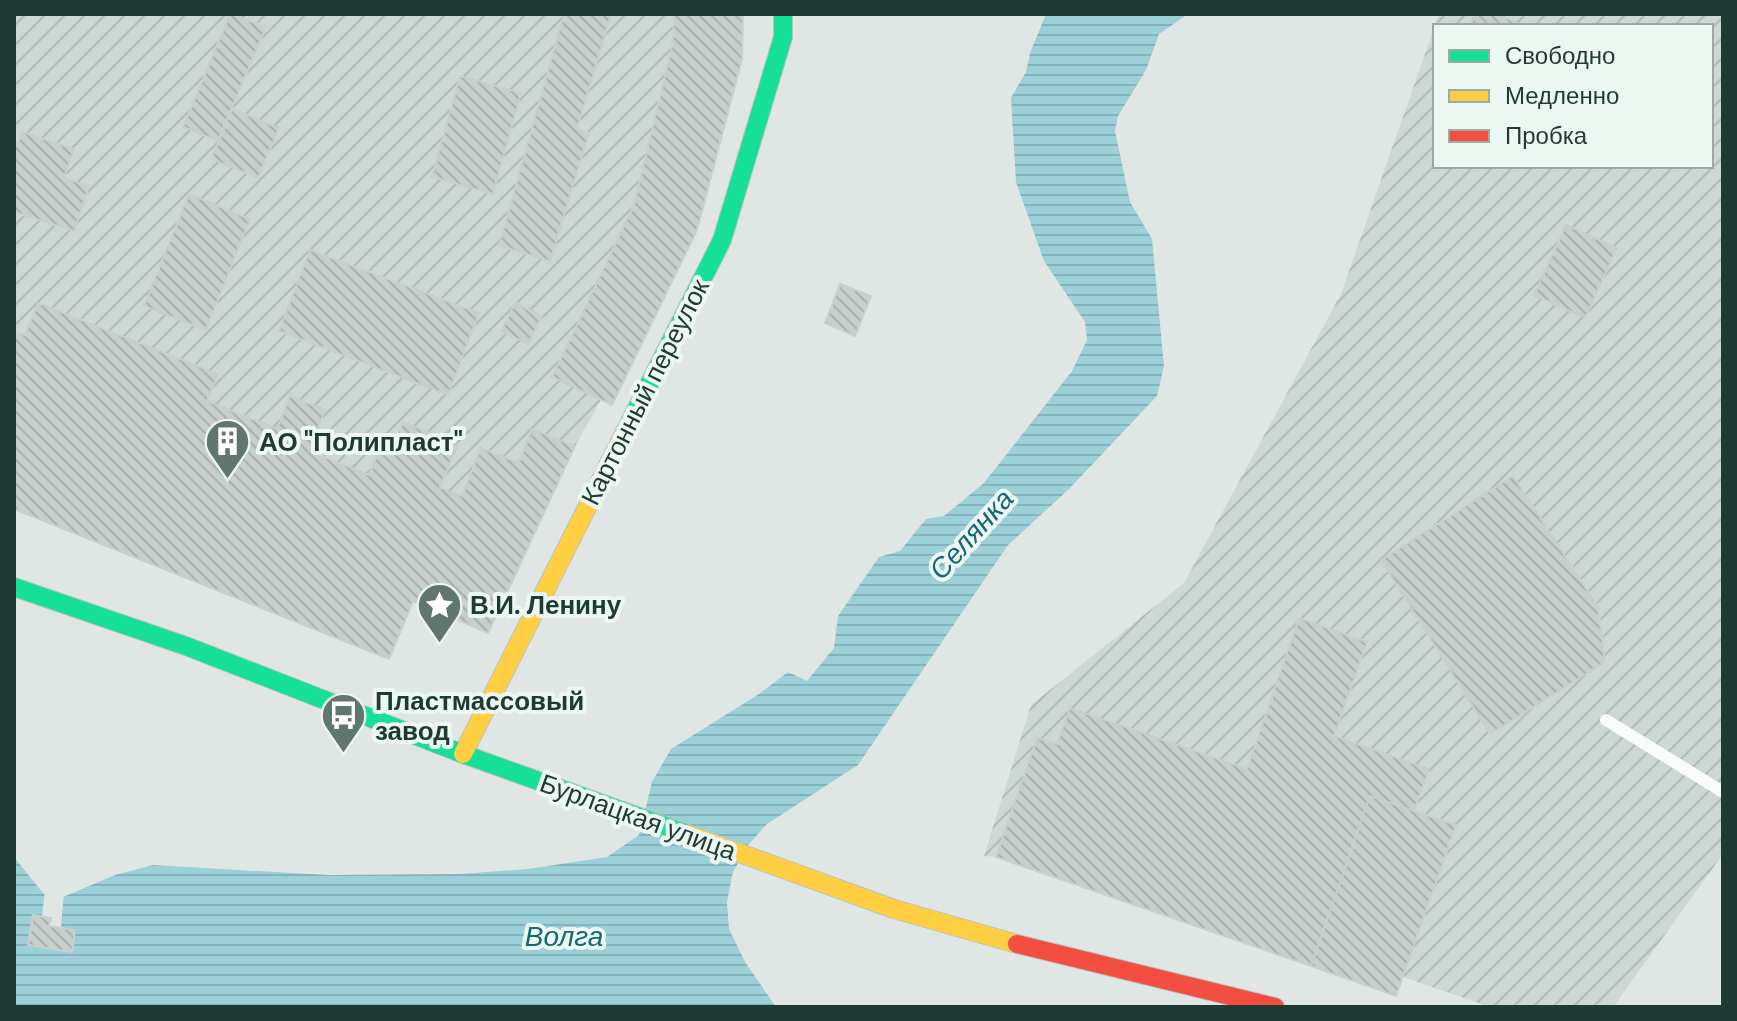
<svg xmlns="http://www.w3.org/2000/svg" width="1737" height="1021" viewBox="0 0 1737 1021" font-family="'DM Sans',sans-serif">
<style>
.industrial{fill:url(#industrial-furrows);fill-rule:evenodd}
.water{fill:url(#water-rules)}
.pier{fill:#e0e6e3}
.building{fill:url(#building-back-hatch);stroke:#c8cfcc;stroke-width:2}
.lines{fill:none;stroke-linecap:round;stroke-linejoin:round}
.fast-casing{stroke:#b9c3bf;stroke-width:20}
.slow-casing{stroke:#b9c3bf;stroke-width:20}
.jam-casing{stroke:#b9c3bf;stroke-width:20}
.lane{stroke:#fafbfb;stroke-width:12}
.fast{stroke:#16e098;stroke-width:18}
.slow{stroke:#ffcf43;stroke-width:18}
.jam{stroke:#f24e42;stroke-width:18}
.labels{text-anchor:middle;stroke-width:8;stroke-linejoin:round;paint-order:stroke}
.street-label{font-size:26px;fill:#1d3a33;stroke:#edf7f2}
.poi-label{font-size:26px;font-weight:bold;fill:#1d3a33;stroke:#edf7f2;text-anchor:start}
.water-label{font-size:28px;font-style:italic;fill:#146779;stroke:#edf7f2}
</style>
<defs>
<pattern id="industrial-furrows" width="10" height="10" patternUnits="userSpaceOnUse" patternTransform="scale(2)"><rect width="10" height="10" fill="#cdd8d3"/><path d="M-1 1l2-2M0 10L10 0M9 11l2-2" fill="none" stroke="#b0bab6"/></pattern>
<pattern id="water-rules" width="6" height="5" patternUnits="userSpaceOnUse" patternTransform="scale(2)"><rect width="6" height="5" fill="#9bd0d9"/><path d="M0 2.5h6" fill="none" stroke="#85b3bb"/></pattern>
<pattern id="building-back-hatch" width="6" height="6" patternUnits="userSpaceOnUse" patternTransform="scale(2)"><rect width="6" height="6" fill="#c7cecb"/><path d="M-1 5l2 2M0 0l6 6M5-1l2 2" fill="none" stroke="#aab2af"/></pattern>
</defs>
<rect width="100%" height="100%" fill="#e0e6e3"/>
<!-- industrial -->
<path class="industrial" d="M 14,14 L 743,14 L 742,59 L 697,230 L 612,405 L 601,400 L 575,446 L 488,633 L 413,601 L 389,659 L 14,509 Z
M 1439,14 L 1723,14 L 1723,854 L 1613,1007 L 1490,1007 L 1403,977 L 1396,996 L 996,857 L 984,856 L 1031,705 L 1184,583 L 1341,294 ZM 1435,26 L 1711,26 L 1711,166 L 1435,166 Z"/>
<!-- water -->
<path class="water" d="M 1046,14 L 1188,14 L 1159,34 L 1146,70 L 1118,116 L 1115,131 L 1130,202 L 1152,239 L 1164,366 L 1157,396 L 1069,489 L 1008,545 L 858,765 L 767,824 L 748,845 L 733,872 L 727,902 L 729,929 L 745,962 L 776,1007 L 14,1007 L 14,857 L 43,893 L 63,897 L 115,875 L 153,865 L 328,875 L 460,874 L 528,869 L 607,857 L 639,835 L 652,782 L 671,749 L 759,694 L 788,672 L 807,681 L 834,648 L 838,616 L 879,557 L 900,551 L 926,519 L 944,516 L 984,483 L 1072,371 L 1087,340 L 1085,322 L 1044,261 L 1016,182 L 1011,98 L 1026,72 L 1030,53 Z"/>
<!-- pier -->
<path class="pier" d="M 45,889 L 64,892 L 61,927 L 75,930 L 72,952 L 28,945 L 33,915 L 42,916 Z"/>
<!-- building -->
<path class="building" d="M 230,14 L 266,27 L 218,141 L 183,127 Z
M 564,14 L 611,14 L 577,129 L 589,133 L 550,261 L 499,246 Z
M 674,14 L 743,14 L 742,59 L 697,230 L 612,405 L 552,377 L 634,205 L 673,42 Z
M 1475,14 L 1497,14 L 1524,26 L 1470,26 Z
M 460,76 L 521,93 L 493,194 L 432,177 Z
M 232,109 L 279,128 L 258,178 L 211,159 Z
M 22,132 L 74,149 L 64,178 L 89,186 L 74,231 L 14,212 L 14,141 L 18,143 Z
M 189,194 L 250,219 L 206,330 L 144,306 Z
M 1566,225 L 1617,248 L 1585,318 L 1534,295 Z
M 310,250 L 479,313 L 448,395 L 279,331 Z
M 840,284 L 871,296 L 855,336 L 825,323 Z
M 38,303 L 218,374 L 207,401 L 277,429 L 290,396 L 325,410 L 309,451 L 369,475 L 385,435 L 396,439 L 403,422 L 458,444 L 440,488 L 462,496 L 481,448 L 519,463 L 532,429 L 575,446 L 488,633 L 413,601 L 389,659 L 14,509 L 14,331 L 25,335 Z
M 515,303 L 542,316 L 528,344 L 501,331 Z
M 1513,476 L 1598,607 L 1605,662 L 1490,734 L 1381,560 Z
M 1299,618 L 1367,642 L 1334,736 L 1429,769 L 1414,811 L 1370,796 L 1311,966 L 996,857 L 1037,738 L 1057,744 L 1070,708 L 1247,769 Z
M 1370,796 L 1456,825 L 1396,996 L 1311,966 Z
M 33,915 L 51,918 L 49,926 L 75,930 L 72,952 L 28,945 Z"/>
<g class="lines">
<defs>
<path id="fast" d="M 625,432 L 722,240 L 783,37 L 783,14
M 14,587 L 186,646 L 463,754 L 687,834"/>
<path id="slow" d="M 463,754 L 625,432
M 687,834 L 894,909 L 1017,944"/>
<path id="jam" d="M 1017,944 L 1275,1007"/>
</defs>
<!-- fast casing -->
<use href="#fast" class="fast-casing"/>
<!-- slow casing -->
<use href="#slow" class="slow-casing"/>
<!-- jam casing -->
<use href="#jam" class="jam-casing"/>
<!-- lane -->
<path class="lane" d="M 1606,720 L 1723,792"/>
<!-- fast -->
<use href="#fast" class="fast"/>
<!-- slow -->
<use href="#slow" class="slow"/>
<!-- jam -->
<use href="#jam" class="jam"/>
</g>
<!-- icons -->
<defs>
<symbol id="building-pin" viewBox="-11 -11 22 30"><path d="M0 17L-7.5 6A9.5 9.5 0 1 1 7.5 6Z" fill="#617671" stroke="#edf7f2"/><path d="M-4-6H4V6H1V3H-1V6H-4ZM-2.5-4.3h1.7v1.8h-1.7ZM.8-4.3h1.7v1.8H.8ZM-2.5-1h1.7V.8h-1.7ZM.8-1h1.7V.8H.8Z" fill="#fff"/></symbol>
<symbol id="sight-pin" viewBox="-11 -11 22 30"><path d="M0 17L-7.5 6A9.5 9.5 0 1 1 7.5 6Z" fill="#617671" stroke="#edf7f2"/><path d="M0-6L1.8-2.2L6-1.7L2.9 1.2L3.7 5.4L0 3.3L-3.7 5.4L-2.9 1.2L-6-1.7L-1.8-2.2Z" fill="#fff"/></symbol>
<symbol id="bus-pin" viewBox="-11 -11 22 30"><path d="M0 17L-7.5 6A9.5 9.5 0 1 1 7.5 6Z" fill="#617671" stroke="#edf7f2"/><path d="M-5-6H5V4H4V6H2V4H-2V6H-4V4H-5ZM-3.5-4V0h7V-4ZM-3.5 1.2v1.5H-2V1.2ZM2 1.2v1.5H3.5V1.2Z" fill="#fff"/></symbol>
</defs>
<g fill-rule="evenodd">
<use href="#building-pin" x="202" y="416" width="51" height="69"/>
<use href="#sight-pin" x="414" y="580" width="51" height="69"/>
<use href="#bus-pin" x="318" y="690" width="51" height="69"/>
</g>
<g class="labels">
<!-- street labels -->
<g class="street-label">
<text transform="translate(645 392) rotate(-63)" y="9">Картонный переулок</text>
<text transform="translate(638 817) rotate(20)" y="9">Бурлацкая улица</text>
</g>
<!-- poi labels -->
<g class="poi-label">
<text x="259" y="451">АО "Полипласт"</text>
<text x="470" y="614">В.И. Ленину</text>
<text x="375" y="710">Пластмассовый<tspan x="375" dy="30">завод</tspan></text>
</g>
<!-- water labels -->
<g class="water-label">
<text transform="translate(971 534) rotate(-48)" y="10">Селянка</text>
<text x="564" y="946">Волга</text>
</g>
</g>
<!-- border -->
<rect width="1737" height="1021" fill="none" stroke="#1d3a33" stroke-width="32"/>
<!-- legend -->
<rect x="1433" y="24" width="280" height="144" fill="#edf7f2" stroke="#9aaba6" stroke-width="2"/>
<rect x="1449" y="50" width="40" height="12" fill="#16e098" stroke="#9aaba6" stroke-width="2"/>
<text x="1505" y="64" font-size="24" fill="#1d3a33">Свободно</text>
<rect x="1449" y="90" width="40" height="12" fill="#ffcf43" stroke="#9aaba6" stroke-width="2"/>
<text x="1505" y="104" font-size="24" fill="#1d3a33">Медленно</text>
<rect x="1449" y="130" width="40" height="12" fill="#f24e42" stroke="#9aaba6" stroke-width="2"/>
<text x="1505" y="144" font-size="24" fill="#1d3a33">Пробка</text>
</svg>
